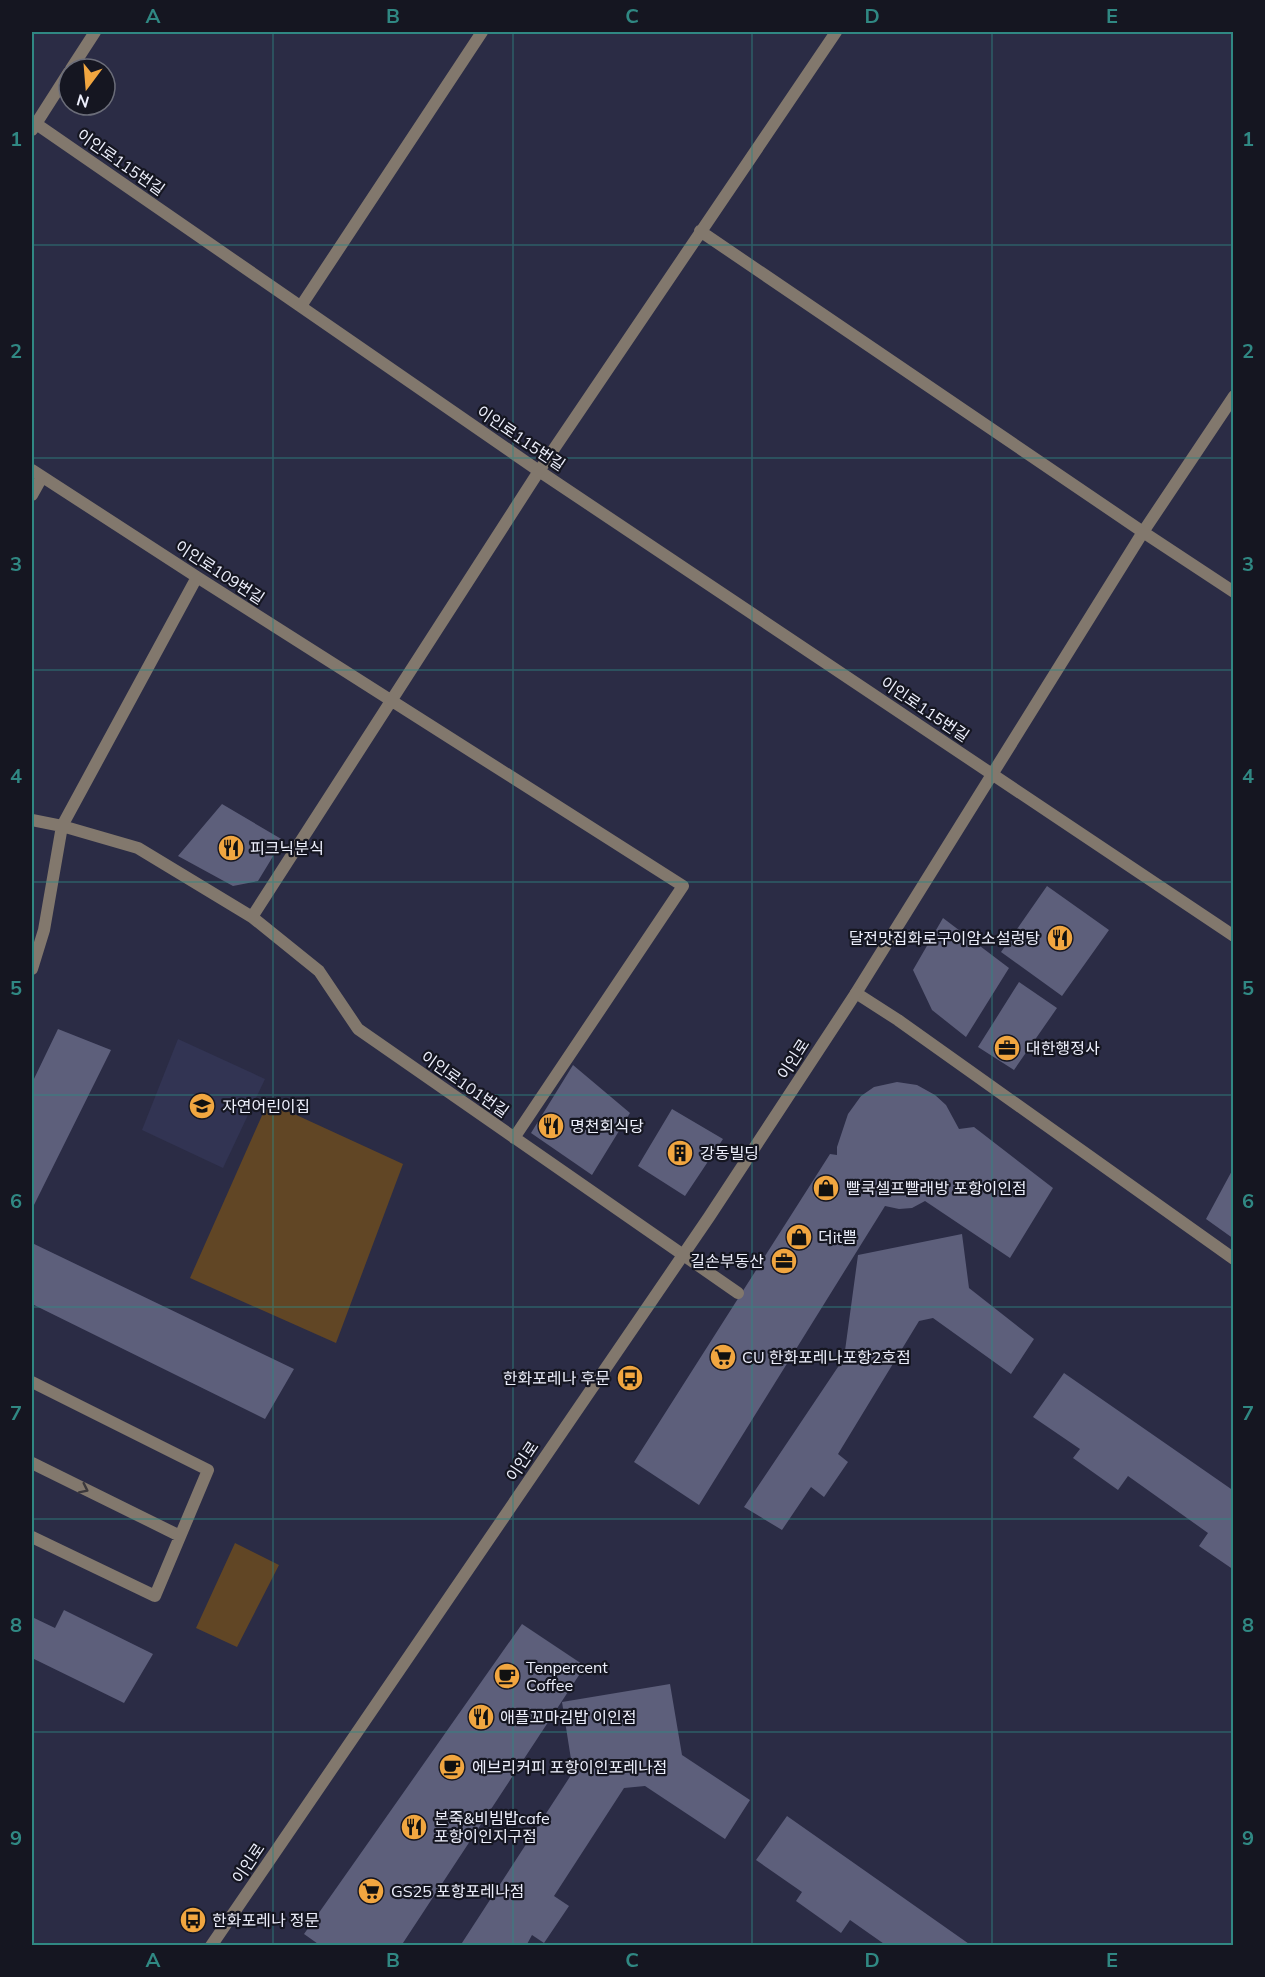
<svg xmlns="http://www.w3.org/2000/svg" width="1265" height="1977" viewBox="0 0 1265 1977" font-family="Mulish,'Noto Sans KR',sans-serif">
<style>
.built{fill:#323453}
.green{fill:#614625}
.building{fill:#5d5f7b}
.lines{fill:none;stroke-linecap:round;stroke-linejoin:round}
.minor{stroke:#82786d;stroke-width:12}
.tertiary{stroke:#82786d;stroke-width:12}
.oneway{stroke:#3b383c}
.grid{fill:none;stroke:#308883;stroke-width:1.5;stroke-opacity:0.55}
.labels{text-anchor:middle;stroke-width:4.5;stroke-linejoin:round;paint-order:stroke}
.street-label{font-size:16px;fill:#edeffc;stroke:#151621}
.poi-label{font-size:16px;fill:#edeffc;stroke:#151621;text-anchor:start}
.neatline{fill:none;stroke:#308883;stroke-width:2}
.grid-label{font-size:20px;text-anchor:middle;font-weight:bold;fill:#308883}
</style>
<rect width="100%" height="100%" fill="#2b2c45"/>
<!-- built -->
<path class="built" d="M 178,1039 L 265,1079 L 223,1168 L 142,1130 Z"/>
<!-- green -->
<path class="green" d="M 268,1102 L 403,1164 L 336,1343 L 190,1278 Z
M 235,1543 L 279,1565 L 237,1647 L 196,1628 Z"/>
<!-- building -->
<path class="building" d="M 222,804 L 283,840 L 258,881 L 233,886 L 178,856 Z
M 1047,886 L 1109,930 L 1062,996 L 1001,952 Z
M 943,918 L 1009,968 L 966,1037 L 932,1010 L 913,970 Z
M 1019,982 L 1057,1008 L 1014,1070 L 978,1047 Z
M 58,1029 L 111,1050 L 32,1209 L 32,1083 Z
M 573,1065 L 630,1113 L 592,1175 L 531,1133 Z
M 897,1082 L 917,1085 L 935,1095 L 946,1105 L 959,1129 L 974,1127 L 1053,1188 L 1010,1258 L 925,1201 L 912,1208 L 899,1209 L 885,1206 L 699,1505 L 634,1462 L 830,1154 L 837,1155 L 837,1147 L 848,1114 L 861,1096 L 874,1087 Z
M 672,1109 L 723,1139 L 685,1196 L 638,1166 Z
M 1234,1167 L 1234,1239 L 1206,1219 Z
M 962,1234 L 969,1288 L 1034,1339 L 1011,1374 L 933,1318 L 919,1321 L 838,1454 L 848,1462 L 824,1497 L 811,1487 L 782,1530 L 744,1507 L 844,1358 L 858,1255 Z
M 32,1243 L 294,1369 L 265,1419 L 32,1304 Z
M 1064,1373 L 1234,1491 L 1234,1570 L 1199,1546 L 1208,1533 L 1128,1476 L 1118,1490 L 1073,1458 L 1080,1449 L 1033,1417 Z
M 64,1610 L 153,1654 L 124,1703 L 32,1658 L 32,1617 L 55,1628 Z
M 522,1624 L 585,1666 L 401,1946 L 321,1946 L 304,1934 Z
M 670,1684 L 682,1755 L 750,1800 L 725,1839 L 645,1786 L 624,1788 L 554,1896 L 569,1906 L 544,1943 L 532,1935 L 526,1946 L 460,1946 L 573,1772 L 562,1702 Z
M 787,1816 L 972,1946 L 887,1946 L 850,1920 L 841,1933 L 796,1901 L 802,1892 L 756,1860 Z"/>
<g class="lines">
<!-- minor -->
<path class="minor" d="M 71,69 L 95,32
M 32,121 L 539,471 L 1234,936
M 32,130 L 69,72
M 700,231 L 1143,532 L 1234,592
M 301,306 L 482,32
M 1234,396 L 1143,532 L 856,993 L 898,1020 L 1234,1259
M 32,470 L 197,577 L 683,886 L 514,1138
M 32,495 L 42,477
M 32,820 L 62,826 L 197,577
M 252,917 L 319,971 L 358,1029 L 738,1293
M 32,969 L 44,930 L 62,826 L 138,848 L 252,917 L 539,471 L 836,32
M 32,1382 L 208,1470 L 155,1596 L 32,1537
M 32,1463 L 180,1536"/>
<!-- tertiary -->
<path class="tertiary" d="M 211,1946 L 709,1217 L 856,993"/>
</g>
<!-- one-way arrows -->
<defs><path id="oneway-chevron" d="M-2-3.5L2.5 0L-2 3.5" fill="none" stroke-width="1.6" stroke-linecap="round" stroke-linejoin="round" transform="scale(1.5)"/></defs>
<use class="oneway" href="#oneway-chevron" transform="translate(84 1489) rotate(26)"/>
<!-- grid -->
<path class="grid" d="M 273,32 L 273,1946M 513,32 L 513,1946M 752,32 L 752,1946M 992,32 L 992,1946M 32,245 L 1234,245M 32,458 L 1234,458M 32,670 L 1234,670M 32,882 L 1234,882M 32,1095 L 1234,1095M 32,1307 L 1234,1307M 32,1519 L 1234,1519M 32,1732 L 1234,1732"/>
<!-- icons -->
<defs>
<symbol id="restaurant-disc" viewBox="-11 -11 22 22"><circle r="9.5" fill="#f1a640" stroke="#151621"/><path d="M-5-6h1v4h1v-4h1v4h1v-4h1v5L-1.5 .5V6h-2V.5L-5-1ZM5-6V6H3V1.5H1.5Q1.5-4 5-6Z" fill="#111"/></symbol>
<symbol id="office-disc" viewBox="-11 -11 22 22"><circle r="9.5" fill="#f1a640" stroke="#151621"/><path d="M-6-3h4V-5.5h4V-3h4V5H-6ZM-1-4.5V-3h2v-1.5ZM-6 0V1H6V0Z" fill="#111"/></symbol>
<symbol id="school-disc" viewBox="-11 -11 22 22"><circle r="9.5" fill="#f1a640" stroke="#151621"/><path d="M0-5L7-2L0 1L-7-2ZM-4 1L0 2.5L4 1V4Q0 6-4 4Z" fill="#111"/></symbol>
<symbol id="building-disc" viewBox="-11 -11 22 22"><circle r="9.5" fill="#f1a640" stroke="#151621"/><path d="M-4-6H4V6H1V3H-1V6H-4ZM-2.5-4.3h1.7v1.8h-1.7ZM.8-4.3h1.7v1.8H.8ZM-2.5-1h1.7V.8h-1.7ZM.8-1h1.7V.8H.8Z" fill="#111"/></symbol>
<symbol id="shop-disc" viewBox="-11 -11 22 22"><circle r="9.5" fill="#f1a640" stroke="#151621"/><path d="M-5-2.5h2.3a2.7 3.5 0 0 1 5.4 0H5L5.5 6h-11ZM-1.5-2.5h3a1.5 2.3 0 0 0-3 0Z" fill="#111"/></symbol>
<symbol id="supermarket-disc" viewBox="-11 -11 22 22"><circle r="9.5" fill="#f1a640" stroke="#151621"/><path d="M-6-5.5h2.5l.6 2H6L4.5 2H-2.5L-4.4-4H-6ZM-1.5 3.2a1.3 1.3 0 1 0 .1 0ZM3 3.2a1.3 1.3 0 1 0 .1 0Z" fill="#111"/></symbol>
<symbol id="bus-disc" viewBox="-11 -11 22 22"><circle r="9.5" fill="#f1a640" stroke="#151621"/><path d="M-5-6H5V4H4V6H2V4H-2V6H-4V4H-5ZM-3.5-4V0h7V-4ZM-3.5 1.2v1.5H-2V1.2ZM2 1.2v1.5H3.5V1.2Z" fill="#111"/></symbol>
<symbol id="cafe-disc" viewBox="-11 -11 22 22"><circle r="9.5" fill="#f1a640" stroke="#151621"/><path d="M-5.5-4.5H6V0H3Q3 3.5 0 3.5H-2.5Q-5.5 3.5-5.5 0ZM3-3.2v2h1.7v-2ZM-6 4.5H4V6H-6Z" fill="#111"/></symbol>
</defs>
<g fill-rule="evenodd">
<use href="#restaurant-disc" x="216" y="833" width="30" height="30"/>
<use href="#restaurant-disc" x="1045" y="923" width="30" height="30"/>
<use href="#office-disc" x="992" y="1033" width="30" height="30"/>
<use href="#school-disc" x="187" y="1091" width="30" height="30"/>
<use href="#restaurant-disc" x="536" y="1111" width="30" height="30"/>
<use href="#building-disc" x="665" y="1138" width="30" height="30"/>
<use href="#shop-disc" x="811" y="1173" width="30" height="30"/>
<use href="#shop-disc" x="784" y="1222" width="30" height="30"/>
<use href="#office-disc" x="769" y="1246" width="30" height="30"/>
<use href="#supermarket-disc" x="708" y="1342" width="30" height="30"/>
<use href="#bus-disc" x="615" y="1363" width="30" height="30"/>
<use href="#cafe-disc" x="492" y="1661" width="30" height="30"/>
<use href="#restaurant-disc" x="466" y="1702" width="30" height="30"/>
<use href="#cafe-disc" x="437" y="1752" width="30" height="30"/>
<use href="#restaurant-disc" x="399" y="1812" width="30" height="30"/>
<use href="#supermarket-disc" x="356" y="1876" width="30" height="30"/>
<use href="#bus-disc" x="178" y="1905" width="30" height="30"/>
</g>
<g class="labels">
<!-- street labels -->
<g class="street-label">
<text transform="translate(121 162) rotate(35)" y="6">이인로115번길</text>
<text transform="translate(521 438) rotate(34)" y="6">이인로115번길</text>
<text transform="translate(220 572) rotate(33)" y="6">이인로109번길</text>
<text transform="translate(925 709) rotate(34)" y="6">이인로115번길</text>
<text transform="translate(793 1059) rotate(-57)" y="6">이인로</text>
<text transform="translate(465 1084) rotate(35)" y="6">이인로101번길</text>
<text transform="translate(522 1461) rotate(-56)" y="6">이인로</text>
<text transform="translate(248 1863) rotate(-56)" y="6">이인로</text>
</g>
<!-- poi labels -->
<g class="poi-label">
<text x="250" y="854">피크닉분식</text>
<text x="1040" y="944" text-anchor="end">달전맛집화로구이암소설렁탕</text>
<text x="1026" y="1054">대한행정사</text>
<text x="222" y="1112">자연어린이집</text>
<text x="570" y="1132">명천회식당</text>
<text x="700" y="1159">강동빌딩</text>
<text x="846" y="1194">빨쿡셀프빨래방 포항이인점</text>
<text x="818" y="1243">더it쁨</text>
<text x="764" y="1267" text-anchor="end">길손부동산</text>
<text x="742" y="1363">CU 한화포레나포항2호점</text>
<text x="610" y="1384" text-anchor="end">한화포레나 후문</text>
<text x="526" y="1673">Tenpercent<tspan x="526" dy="18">Coffee</tspan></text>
<text x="500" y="1723">애플꼬마김밥 이인점</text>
<text x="472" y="1773">에브리커피 포항이인포레나점</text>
<text x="434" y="1824">본죽&amp;비빔밥cafe<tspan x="434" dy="18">포항이인지구점</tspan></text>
<text x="391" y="1897">GS25 포항포레나점</text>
<text x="212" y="1926">한화포레나 정문</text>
</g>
</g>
<!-- border -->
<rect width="1265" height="1977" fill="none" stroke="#151621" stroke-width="66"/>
<!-- north arrow -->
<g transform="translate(87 87) rotate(196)"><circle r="28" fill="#151621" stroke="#6b6d79" stroke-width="1.5"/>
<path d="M0-4.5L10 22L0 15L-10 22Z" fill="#f1a640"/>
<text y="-9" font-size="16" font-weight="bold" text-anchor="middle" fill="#edeffc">N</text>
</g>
<rect x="33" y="33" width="1199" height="1911" class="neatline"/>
<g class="grid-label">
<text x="153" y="23">A</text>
<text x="393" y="23">B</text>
<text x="632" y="23">C</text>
<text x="872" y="23">D</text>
<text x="1112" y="23">E</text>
<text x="16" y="146">1</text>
<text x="1248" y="146">1</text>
<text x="16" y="358">2</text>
<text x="1248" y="358">2</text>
<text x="16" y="571">3</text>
<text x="1248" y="571">3</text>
<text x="16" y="783">4</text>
<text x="1248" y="783">4</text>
<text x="16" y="995">5</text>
<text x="1248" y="995">5</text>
<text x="16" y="1208">6</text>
<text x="1248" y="1208">6</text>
<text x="16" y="1420">7</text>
<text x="1248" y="1420">7</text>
<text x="16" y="1632">8</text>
<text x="1248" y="1632">8</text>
<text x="16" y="1845">9</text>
<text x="1248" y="1845">9</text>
<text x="153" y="1967">A</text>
<text x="393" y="1967">B</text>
<text x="632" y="1967">C</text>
<text x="872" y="1967">D</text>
<text x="1112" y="1967">E</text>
</g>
</svg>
